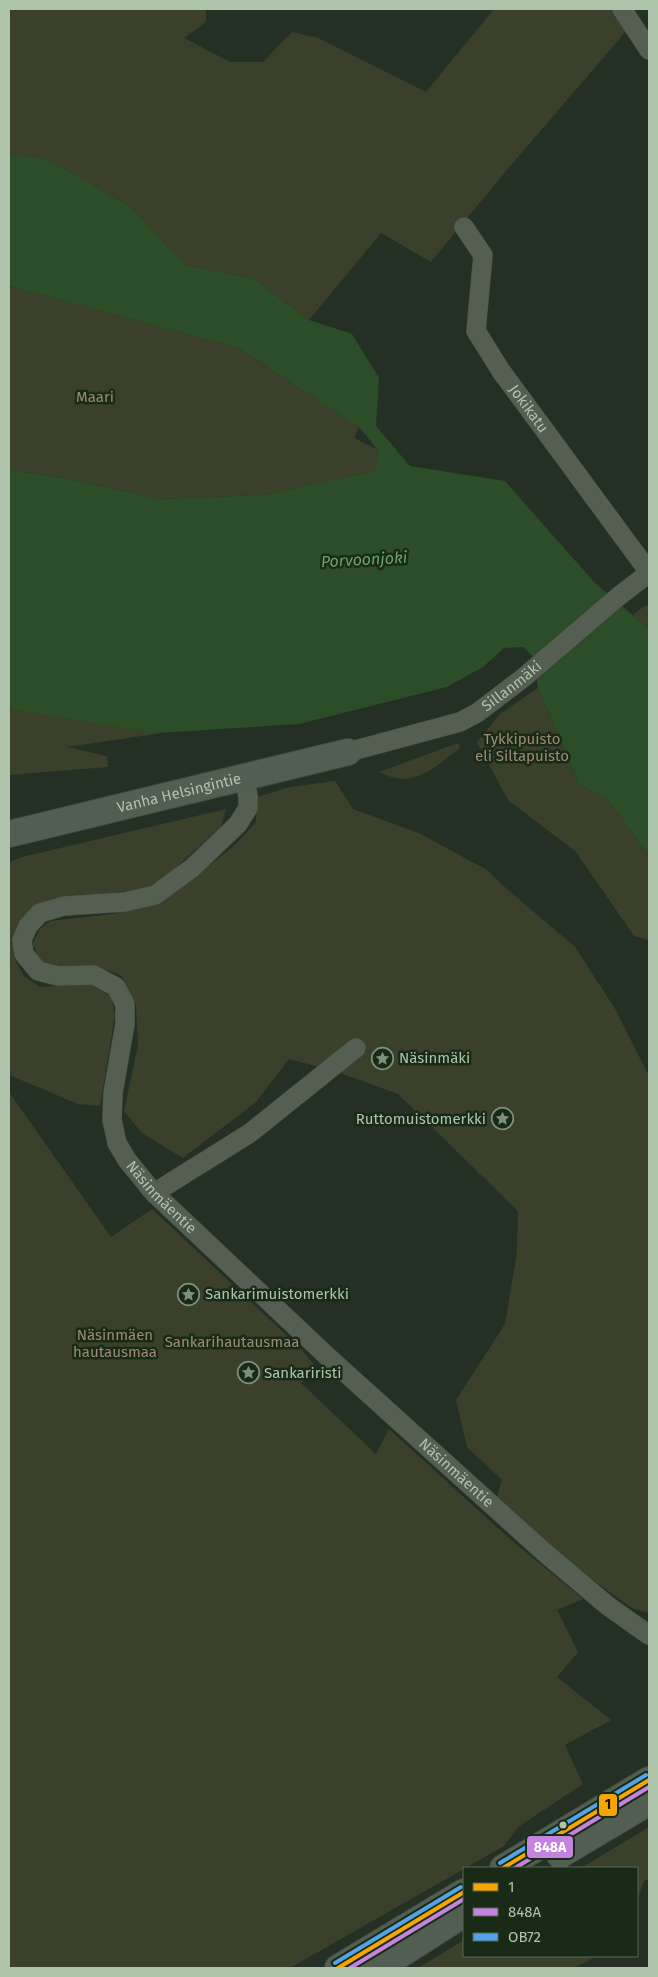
<svg xmlns="http://www.w3.org/2000/svg" width="658" height="1977" viewBox="0 0 658 1977" font-family="'Fira Sans',sans-serif">
<style>
.green{fill:#3a402a}
.water{fill:#2b4d27}
.lines{fill:none;stroke-linecap:round;stroke-linejoin:round}
.street-casing{stroke:#424b42;stroke-width:20}
.secondary-casing{stroke:#424b42;stroke-width:28}
.street{stroke:#545f52;stroke-width:19}
.secondary{stroke:#525e51;stroke-width:26}
.bus-1-casing{stroke:#192a17;stroke-width:8}
.bus-2-casing{stroke:#192a17;stroke-width:8}
.bus-3-casing{stroke:#192a17;stroke-width:8}
.bus-1{stroke:#f7a600;stroke-width:4}
.bus-2{stroke:#c483df;stroke-width:4}
.bus-3{stroke:#53a3e8;stroke-width:4}
.bus-dot{fill:#adc4ab;stroke:#192a17;stroke-width:2}
.labels{text-anchor:middle;stroke-width:5;stroke-linejoin:round;paint-order:stroke}
.park-label{font-size:15px;fill:#9f8a73;stroke:#192a17}
.street-label{font-size:15px;fill:#adc4ab;stroke:#192a17}
.poi-label{font-size:15px;fill:#adc4ab;stroke:#192a17;text-anchor:start}
.water-label{font-size:16px;font-style:italic;fill:#6aa462;stroke:#192a17}
.line-badge{stroke:#192a17;stroke-width:2}
.badge-label{font-size:14px;text-anchor:middle;font-weight:bold;fill:#fff}
.pale-badge-label{font-size:14px;text-anchor:middle;font-weight:bold;fill:#111}
</style>
<rect width="100%" height="100%" fill="#253024"/>
<!-- green -->
<path class="green" d="M 9,9 L 206,9 L 206,22 L 184,38 L 230,62 L 263,62 L 292,32 L 318,38 L 426,92 L 494,9 L 612,9 L 628,29 L 506,171 L 431,262 L 381,233 L 309,320 L 254,279 L 185,265 L 130,206 L 45,158 L 9,155 Z
M 9,286 L 239,348 L 359,427 L 354,438 L 378,450 L 375,471 L 263,495 L 161,499 L 64,478 L 9,470 Z
M 649,605 L 649,629 L 633,615 L 643,607 Z
M 538,688 L 579,784 L 609,801 L 649,856 L 649,940 L 634,936 L 576,852 L 508,800 L 477,742 L 500,714 Z
M 9,709 L 162,733 L 67,747 L 107,756 L 108,767 L 9,775 Z
M 458,743 L 460,748 C 433,768 414,790 379,772 Z
M 335,781 L 353,809 L 419,833 L 487,870 L 507,889 L 575,947 L 614,1007 L 649,1076 L 649,1613 L 632,1608 L 568,1562 L 496,1501 L 502,1480 L 467,1447 L 456,1400 L 505,1324 L 517,1252 L 518,1211 L 398,1094 L 335,1071 L 289,1059 L 256,1102 L 183,1158 L 142,1133 L 124,1111 L 138,1045 L 136,1004 L 122,976 L 97,966 L 58,967 L 40,961 L 33,944 L 39,930 L 50,921 L 112,914 L 156,903 L 197,875 L 234,846 L 256,822 L 257,797 L 290,787 Z
M 226,809 L 221,826 L 170,873 L 143,890 L 67,897 L 37,904 L 20,921 L 14,937 L 15,960 L 24,976 L 40,987 L 91,984 L 111,997 L 115,1016 L 100,1106 L 78,1104 L 9,1075 L 9,862 L 22,857 Z
M 9,1092 L 111,1237 L 152,1209 L 300,1348 L 318,1369 L 301,1383 L 376,1454 L 389,1429 L 510,1539 L 583,1599 L 557,1610 L 578,1652 L 557,1677 L 611,1720 L 565,1745 L 583,1784 L 518,1827 L 504,1846 L 290,1968 L 9,1968 Z
M 649,1827 L 649,1879 L 644,1881 L 637,1901 L 637,1868 L 581,1868 Z
M 464,1940 L 464,1956 L 597,1956 L 574,1968 L 418,1968 Z"/>
<!-- water -->
<path class="water" d="M 9,155 L 45,158 L 130,206 L 185,265 L 254,279 L 309,320 L 352,334 L 379,378 L 376,426 L 410,466 L 505,481 L 594,582 L 649,629 L 649,856 L 609,801 L 579,784 L 538,688 L 534,658 L 524,647 L 504,648 L 483,667 L 447,687 L 299,724 L 157,733 L 9,709 L 9,470 L 64,478 L 161,499 L 263,495 L 375,471 L 378,450 L 359,427 L 239,348 L 9,286 Z"/>
<g class="lines">
<defs>
<g id="street">
<path d="M 622,9 L 649,50"/>
<path id="s1" d="M 464,227 L 483,255 L 476,331 L 501,371 L 649,572"/>
<path id="s2" d="M 348,752 L 460,722 L 477,713 L 523,678 L 619,596 L 649,573"/>
<path id="s3" d="M 243,777 L 248,795 L 248,808 L 238,824 L 192,868 L 155,895 L 125,902 L 64,906 L 40,913 L 28,926 L 22,940 L 24,954 L 38,971 L 58,976 L 94,975 L 116,987 L 125,1004 L 125,1024 L 113,1093 L 112,1120 L 117,1143 L 127,1160 L 154,1193 L 328,1357 L 544,1552 L 608,1606 L 649,1635"/>
<path d="M 154,1193 L 250,1133 L 356,1048"/>
</g>
<g id="secondary">
<path id="s4" d="M 9,834 L 348,752"/>
<path d="M 560,1855 L 649,1802"/>
<path d="M 503,1868 L 649,1780"/>
<path d="M 338,1968 L 464,1892"/>
<path d="M 379,1968 L 464,1914"/>
</g>
</defs>
<!-- street casing -->
<use href="#street" class="street-casing"/>
<!-- secondary casing -->
<use href="#secondary" class="secondary-casing"/>
<!-- street -->
<use href="#street" class="street"/>
<!-- secondary -->
<use href="#secondary" class="secondary"/>
<defs>
<path id="bus-1" d="M 503,1868 L 649,1780
M 338,1968 L 464,1892"/>
<path id="bus-2" d="M 515,1868 L 649,1787
M 350,1968 L 464,1899"/>
<path id="bus-3" d="M 500,1863 L 646,1775
M 335,1963 L 461,1887"/>
</defs>
<!-- bus-1 casing -->
<use href="#bus-1" class="bus-1-casing"/>
<!-- bus-2 casing -->
<use href="#bus-2" class="bus-2-casing"/>
<!-- bus-3 casing -->
<use href="#bus-3" class="bus-3-casing"/>
<!-- bus-1 -->
<use href="#bus-1" class="bus-1"/>
<!-- bus-2 -->
<use href="#bus-2" class="bus-2"/>
<!-- bus-3 -->
<use href="#bus-3" class="bus-3"/>
</g>
<!-- icons -->
<defs>
<symbol id="sight-ring" viewBox="-11 -11 22 22"><circle r="9.5" fill="#192a17" stroke="#7d907c" stroke-width="1.5"/><path d="M0-6L1.8-2.2L6-1.7L2.9 1.2L3.7 5.4L0 3.3L-3.7 5.4L-2.9 1.2L-6-1.7L-1.8-2.2Z" fill="#7d907c"/></symbol>
</defs>
<g fill-rule="evenodd">
<use href="#sight-ring" x="370" y="1046" width="25" height="25"/>
<use href="#sight-ring" x="490" y="1106" width="25" height="25"/>
<use href="#sight-ring" x="176" y="1282" width="25" height="25"/>
<use href="#sight-ring" x="236" y="1360" width="25" height="25"/>
</g>
<!-- markers -->
<circle class="bus-dot" cx="563" cy="1825" r="4.5"/>
<g class="labels">
<!-- park labels -->
<g class="park-label">
<text x="95" y="402">Maari</text>
<text x="522" y="744">Tykkipuisto<tspan x="522" dy="17">eli Siltapuisto</tspan></text>
<text x="115" y="1340">Näsinmäen<tspan x="115" dy="17">hautausmaa</tspan></text>
<text x="232" y="1347">Sankarihautausmaa</text>
</g>
<!-- street labels -->
<g class="street-label">
<text dy="5" stroke="none"><textPath href="#s1" startOffset="204">Jokikatu</textPath></text>
<text dy="5" stroke="none"><textPath href="#s2" startOffset="179">Sillanmäki</textPath></text>
<text dy="5" stroke="none"><textPath href="#s4" startOffset="175">Vanha Helsingintie</textPath></text>
<text dy="5" stroke="none"><textPath href="#s3" startOffset="658">Näsinmäentie</textPath></text>
<text dy="5" stroke="none"><textPath href="#s3" startOffset="1062">Näsinmäentie</textPath></text>
</g>
<!-- poi labels -->
<g class="poi-label">
<text x="399" y="1063">Näsinmäki</text>
<text x="486" y="1124" text-anchor="end">Ruttomuistomerkki</text>
<text x="205" y="1299">Sankarimuistomerkki</text>
<text x="264" y="1378">Sankariristi</text>
</g>
<!-- water labels -->
<g class="water-label">
<text transform="translate(364 559) rotate(-3)" y="6">Porvoonjoki</text>
</g>
</g>
<g class="line-badge">
<rect x="598" y="1793" width="20" height="24" rx="5" fill="#f7a600"/>
<rect x="526" y="1835" width="48" height="24" rx="5" fill="#c483df"/>
</g>
<g class="badge-label">
<text x="550" y="1852">848A</text>
</g>
<g class="pale-badge-label">
<text x="608" y="1809">1</text>
</g>
<!-- border -->
<rect width="658" height="1977" fill="none" stroke="#adc4ab" stroke-width="20"/>
<!-- legend -->
<rect x="463" y="1867" width="175" height="90" fill="#192a17" stroke="#546852"/>
<rect x="473" y="1883" width="25" height="8" fill="#f7a600" stroke="#546852"/>
<text x="508" y="1892" font-size="15" fill="#adc4ab">1</text>
<rect x="473" y="1908" width="25" height="8" fill="#c483df" stroke="#546852"/>
<text x="508" y="1917" font-size="15" fill="#adc4ab">848A</text>
<rect x="473" y="1933" width="25" height="8" fill="#53a3e8" stroke="#546852"/>
<text x="508" y="1942" font-size="15" fill="#adc4ab">OB72</text>
</svg>
